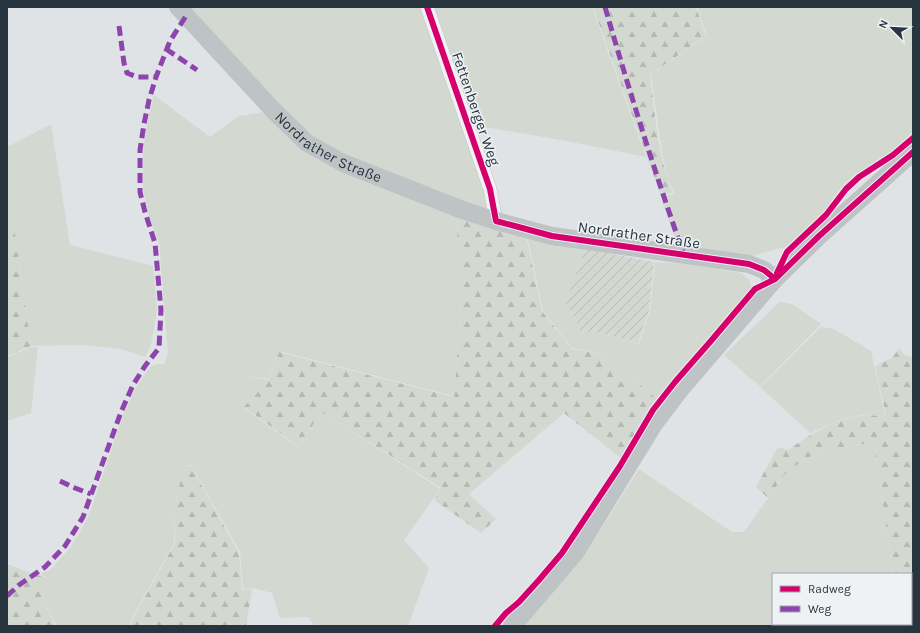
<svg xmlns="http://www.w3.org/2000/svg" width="920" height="633" viewBox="0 0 920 633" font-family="Karla,sans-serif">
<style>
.grass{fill:#d3d9d1}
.forest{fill:url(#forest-firs)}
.garden{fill:url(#garden-furrows)}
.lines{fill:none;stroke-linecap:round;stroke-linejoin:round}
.street-casing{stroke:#bec1c3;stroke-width:14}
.street{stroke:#f0f1f2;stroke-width:13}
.secondary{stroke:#bec3c5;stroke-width:18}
.quiet{stroke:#8e44ad;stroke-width:5;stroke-dasharray:10 5;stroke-linecap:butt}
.cycleway-casing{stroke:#eef2f5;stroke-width:8}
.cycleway{stroke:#d6006c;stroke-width:6}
.labels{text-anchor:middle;stroke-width:3;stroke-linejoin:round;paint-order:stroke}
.street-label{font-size:15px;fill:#28353e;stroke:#eef2f5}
</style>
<defs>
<pattern id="forest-firs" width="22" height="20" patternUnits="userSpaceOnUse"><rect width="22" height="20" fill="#d3d9d1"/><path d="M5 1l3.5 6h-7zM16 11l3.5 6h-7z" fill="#b5bbb4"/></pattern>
<pattern id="garden-furrows" width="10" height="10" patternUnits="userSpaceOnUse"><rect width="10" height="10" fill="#d3d9d1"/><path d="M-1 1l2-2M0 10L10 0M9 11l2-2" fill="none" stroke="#b5bbb4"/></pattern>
</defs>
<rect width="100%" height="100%" fill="#e0e3e5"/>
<!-- grass -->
<path class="grass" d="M 190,7 L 592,7 L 646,157 L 561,140 L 473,125 L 490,207 L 488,210 L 467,205 L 457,231 L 462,289 L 454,396 L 279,351 L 269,379 L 241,375 L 269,380 L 244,408 L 298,447 L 322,412 L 440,489 L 404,540 L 429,568 L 408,626 L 314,626 L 309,617 L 280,618 L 272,593 L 253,588 L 243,589 L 240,552 L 191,465 L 184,466 L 174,508 L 174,543 L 128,626 L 57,626 L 43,602 L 47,578 L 41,575 L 42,573 L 50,570 L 69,549 L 78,536 L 90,512 L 124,413 L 136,387 L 150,367 L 156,364 L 164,364 L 166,369 L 164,364 L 168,353 L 159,243 L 148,213 L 143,189 L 143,151 L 147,124 L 154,95 L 210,137 L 239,116 L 265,112 L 244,66 Z
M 697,7 L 913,7 L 913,134 L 892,152 L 851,179 L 826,213 L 789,246 L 752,256 L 677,245 L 661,197 L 675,194 L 668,179 L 662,153 L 651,75 L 707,36 Z
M 51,124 L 70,245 L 153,266 L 157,310 L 151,345 L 145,357 L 121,349 L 81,345 L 31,346 L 7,176 L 7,147 Z
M 527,236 L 585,249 L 565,302 L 581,331 L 604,334 L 639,344 L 650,311 L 655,262 L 685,264 L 741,273 L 749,280 L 752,288 L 658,400 L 604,355 L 572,348 L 543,311 Z
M 781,302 L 792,304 L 821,324 L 760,386 L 753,380 L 752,380 L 724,355 L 778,303 Z
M 821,327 L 834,329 L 871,351 L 885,416 L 862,415 L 843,419 L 810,433 L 760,387 Z
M 31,347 L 38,347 L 31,413 L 7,421 L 7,357 Z
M 874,442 L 893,574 L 773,574 L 773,624 L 900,624 L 900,626 L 521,626 L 570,572 L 602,527 L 639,469 L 732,532 L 744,532 L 788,470 L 820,451 Z"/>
<!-- forest -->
<path class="forest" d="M 593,7 L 696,7 L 706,36 L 650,75 C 655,114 658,157 673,193 L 661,196 Z
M 7,176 L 31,346 L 7,356 Z
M 463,216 L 526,236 L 542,311 L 572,349 L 604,355 L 658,400 L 622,459 L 564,413 L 469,494 L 496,519 L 481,533 L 434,500 L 441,488 L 322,412 L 298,446 L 244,407 L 269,380 L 279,352 L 454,397 L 462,289 L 457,232 Z
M 899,348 L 905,355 L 913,357 L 913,626 L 901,626 L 901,624 L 911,624 L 911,574 L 893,574 L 874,442 L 820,451 L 788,470 L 768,498 L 756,487 L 778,447 L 788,450 C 810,435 834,419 861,416 C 869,415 878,416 886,416 L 875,366 L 893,357 Z
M 184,466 L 191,466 L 239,553 L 242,590 L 252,589 L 246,626 L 129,626 L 175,543 L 174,508 Z
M 7,564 L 33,574 L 41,576 L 47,578 L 43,602 L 56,626 L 7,626 Z"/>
<!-- garden -->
<path class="garden" d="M 585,249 L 654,262 L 649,311 L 638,343 L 604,334 L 581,331 L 565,302 Z"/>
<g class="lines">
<defs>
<path id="street" d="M 427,7 L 490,189 L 496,221"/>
</defs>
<!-- street casing -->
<use href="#street" class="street-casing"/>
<!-- street -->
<use href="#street" class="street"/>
<!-- secondary -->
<g class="secondary">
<path id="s1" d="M 178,7 L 274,111 L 307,143 L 343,163 L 460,209 L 496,221 L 552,236 L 749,264 L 764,270 L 775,279"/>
<path d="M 512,626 L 516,622 L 575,553 L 654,424 L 679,391 L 775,279 L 819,236 L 913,152"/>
</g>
<!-- quiet -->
<path class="quiet" d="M 605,7 C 629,90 655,173 684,255
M 119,26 L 124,63 L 127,73 L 137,77 L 156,77
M 166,49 L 197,70
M 60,481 L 75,488 L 91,494
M 7,596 L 19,585 L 45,567 L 65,546 L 83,517 L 121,412 L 133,385 L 145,366 L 159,348 L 161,310 L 155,243 L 145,212 L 140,192 L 140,150 L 144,124 L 149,100 L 156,77 L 170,41 L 186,16"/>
<defs>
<path id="cycleway" d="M 427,7 L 490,189 L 496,221 L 552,236 L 749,264 L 764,270 L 775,279
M 777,273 L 787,252 L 826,215 L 846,189 L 859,177 L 893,155 L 913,138
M 495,626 L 506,613 L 519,602 L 539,580 L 562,553 L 620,466 L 653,410 L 675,382 L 710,342 L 755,289 L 775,279 L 819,236 L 913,152"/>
</defs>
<!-- cycleway casing -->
<use href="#cycleway" class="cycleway-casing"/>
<!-- cycleway -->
<use href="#cycleway" class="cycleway"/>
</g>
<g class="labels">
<!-- street labels -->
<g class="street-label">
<text transform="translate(476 109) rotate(71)" y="5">Fettenberger Weg</text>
<text dy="5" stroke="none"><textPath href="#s1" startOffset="208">Nordrather Straße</textPath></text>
<text transform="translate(639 235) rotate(8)" y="5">Nordrather Straße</text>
</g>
</g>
<!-- border -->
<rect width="920" height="633" fill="none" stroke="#28353e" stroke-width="16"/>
<!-- legend -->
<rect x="772" y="573" width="140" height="52" fill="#eef2f5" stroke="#9fa6ac"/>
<rect x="780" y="586" width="20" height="6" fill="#d6006c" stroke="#9fa6ac"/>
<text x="808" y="593" font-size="12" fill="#28353e">Radweg</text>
<rect x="780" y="606" width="20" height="6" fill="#8e44ad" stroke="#9fa6ac"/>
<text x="808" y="613" font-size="12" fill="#28353e">Weg</text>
<!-- north arrow -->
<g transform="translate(892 28) rotate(294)" stroke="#eef2f5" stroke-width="3" paint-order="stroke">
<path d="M0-3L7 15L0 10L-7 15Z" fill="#28353e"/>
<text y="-6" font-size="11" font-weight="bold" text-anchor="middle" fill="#28353e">N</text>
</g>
</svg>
